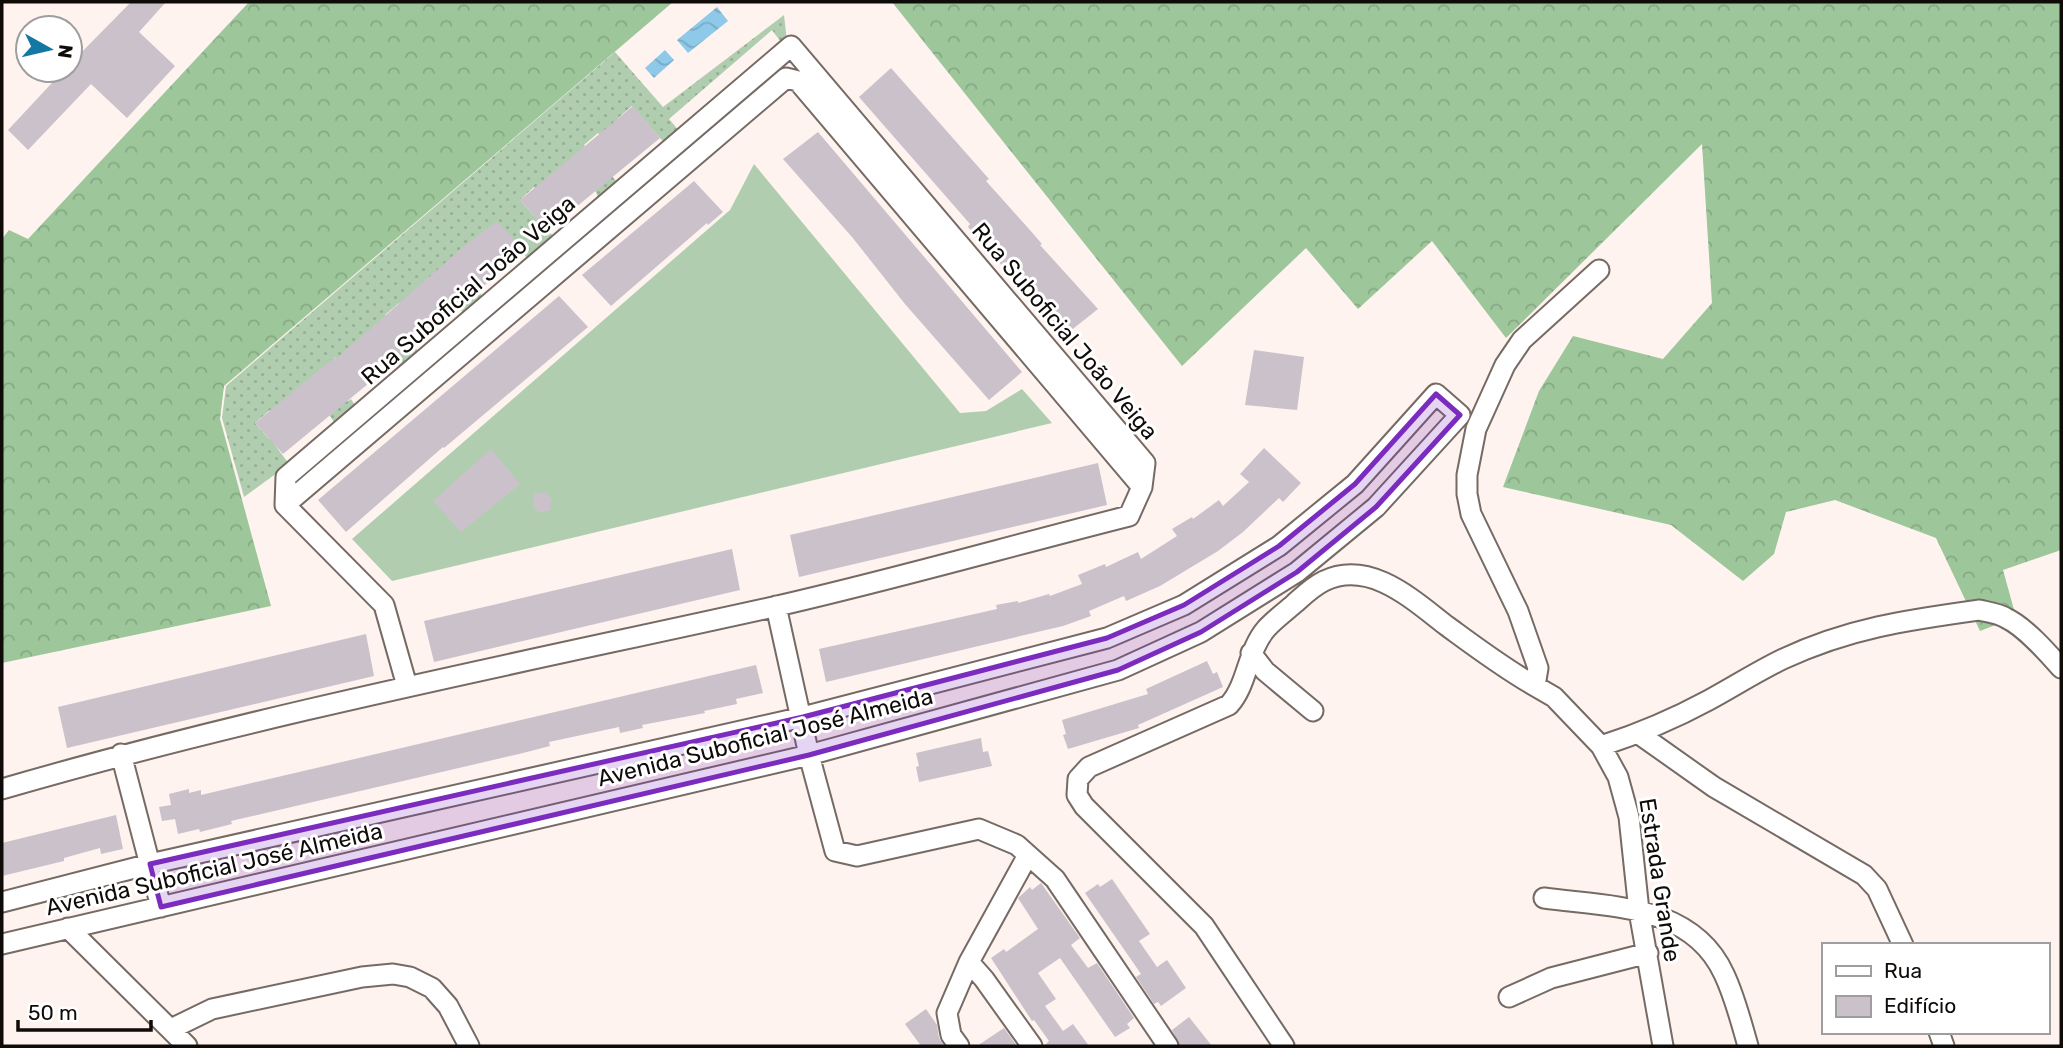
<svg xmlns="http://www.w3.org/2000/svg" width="2063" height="1048" viewBox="0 0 2063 1048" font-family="Rubik,sans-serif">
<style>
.grass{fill:url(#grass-dots)}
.forest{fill:url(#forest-crowns)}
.pitch{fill:#b0ceaf}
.water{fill:url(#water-waves)}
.building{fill:#cbc1cb}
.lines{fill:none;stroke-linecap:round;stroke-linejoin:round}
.minor-casing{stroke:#756a64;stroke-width:23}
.minor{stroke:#fff;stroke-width:19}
.marked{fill:#7b2cbf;fill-opacity:0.2;stroke:#7b2cbf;stroke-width:5;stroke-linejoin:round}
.labels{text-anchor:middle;stroke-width:6;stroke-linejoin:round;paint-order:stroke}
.street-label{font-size:23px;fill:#0f0b09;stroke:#fff}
</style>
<defs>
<pattern id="grass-dots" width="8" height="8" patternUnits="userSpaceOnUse" patternTransform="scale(1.75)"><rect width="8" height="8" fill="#b0ceaf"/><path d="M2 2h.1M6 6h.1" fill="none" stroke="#96b095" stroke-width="1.8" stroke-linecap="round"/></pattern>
<pattern id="forest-crowns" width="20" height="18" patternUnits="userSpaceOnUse" patternTransform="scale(1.75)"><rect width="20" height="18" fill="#9dc69b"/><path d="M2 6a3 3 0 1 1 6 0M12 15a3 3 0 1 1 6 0" fill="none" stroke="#86a984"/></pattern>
<pattern id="water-waves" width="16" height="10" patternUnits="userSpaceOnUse" patternTransform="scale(1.75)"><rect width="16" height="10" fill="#8fc9e9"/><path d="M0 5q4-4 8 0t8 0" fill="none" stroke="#7aabc6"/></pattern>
</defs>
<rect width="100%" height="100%" fill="#fef3ee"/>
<!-- grass -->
<path class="grass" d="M 784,15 L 787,41 L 783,45 L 772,30 L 669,119 L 681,133 L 667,146 L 632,106 L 618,118 L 624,125 L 606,141 L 598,133 L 584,145 L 618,183 L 599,200 L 596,192 L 587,182 L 541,196 L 534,187 L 520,200 L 534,216 L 541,211 L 540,222 L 555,238 L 529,261 L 515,242 L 478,290 L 483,297 L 463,313 L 451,297 L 407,311 L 399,303 L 385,315 L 418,351 L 399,371 L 396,363 L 387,352 L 342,366 L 335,357 L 340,392 L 348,401 L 351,399 L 356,407 L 336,425 L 322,404 L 277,419 L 270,410 L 255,423 L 269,439 L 276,434 L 275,445 L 289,464 L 244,497 L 222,418 L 226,386 L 615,52 L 663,107 Z"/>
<!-- forest -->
<path class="forest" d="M 249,2 L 673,2 L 224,386 L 220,419 L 271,606 L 2,663 L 2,239 L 9,230 L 28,239 Z
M 892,2 L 2061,2 L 2061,550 L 2003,570 L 2016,617 L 1980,631 L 1936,538 L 1835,500 L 1786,512 L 1774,554 L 1743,581 L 1671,525 L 1503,487 L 1539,391 L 1573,336 L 1663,359 L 1712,303 L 1702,144 L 1506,338 L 1432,241 L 1358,309 L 1306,248 L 1182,366 Z"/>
<!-- pitch -->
<path class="pitch" d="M 754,164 L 960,413 L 986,411 L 1022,389 L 1052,423 L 392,581 L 352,539 L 730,210 Z"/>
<!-- water -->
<path class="water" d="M 717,7 L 728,21 L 688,53 L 677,40 Z
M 665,50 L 674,60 L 654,78 L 645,68 Z"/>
<!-- building -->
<path class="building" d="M 131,2 L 166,2 L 139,32 L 175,66 L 127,118 L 91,84 L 28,150 L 8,130 L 64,70 L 70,70 L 70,64 Z
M 891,68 L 989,179 L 986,181 L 1029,229 L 1042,244 L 1040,245 L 1098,309 L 1064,336 L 968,227 L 970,224 L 859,97 Z
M 633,106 L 660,138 L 547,231 L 520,200 Z
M 818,132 L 1022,372 L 989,400 L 905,304 L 852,237 L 783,159 Z
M 694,181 L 723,212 L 708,225 L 707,223 L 611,306 L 582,275 Z
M 497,221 L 525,252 L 459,306 L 461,308 L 440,326 L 438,324 L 375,380 L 374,379 L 283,454 L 255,423 L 335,357 L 336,359 L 463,247 Z
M 559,296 L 588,327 L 444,448 L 443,447 L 346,532 L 318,500 Z
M 1254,350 L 1304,357 L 1297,410 L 1245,405 Z
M 1264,448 L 1301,483 L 1283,502 L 1279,498 L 1243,532 L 1218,551 L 1160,586 L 1126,601 L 1124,596 L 1089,611 L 1091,616 L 1063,626 L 826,682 L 819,649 L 997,609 L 996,605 L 1018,601 L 1018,603 L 1049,594 L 1050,596 L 1082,584 L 1078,575 L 1105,564 L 1106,567 L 1138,552 L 1141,559 L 1177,536 L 1172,529 L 1192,517 L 1193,519 L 1219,500 L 1223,506 L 1249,482 L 1240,474 Z
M 491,449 L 520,484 L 461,532 L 433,501 Z
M 1098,463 L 1107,505 L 799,577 L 790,535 Z
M 545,492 L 552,499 L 550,510 L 540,513 L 533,507 L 534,494 Z
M 732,549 L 740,590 L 434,662 L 424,621 Z
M 366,634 L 374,676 L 67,748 L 58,707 Z
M 1207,661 L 1213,674 L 1217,672 L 1223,687 L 1138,725 L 1139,728 L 1068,749 L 1063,735 L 1066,734 L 1062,720 L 1148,694 L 1146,689 Z
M 756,665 L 763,693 L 736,699 L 737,704 L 704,711 L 705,713 L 642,725 L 643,728 L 620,733 L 619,727 L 549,742 L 550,746 L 519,754 L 231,821 L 232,824 L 200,832 L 199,829 L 178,834 L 175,819 L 162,821 L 159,807 L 171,805 L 169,794 L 189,789 L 189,793 L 201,790 L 201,795 Z
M 981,738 L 983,752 L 988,751 L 992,766 L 919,782 L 916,767 L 919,766 L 916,753 Z
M 116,815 L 123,849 L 101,854 L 100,848 L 64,858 L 64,861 L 2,876 L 2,843 Z
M 1112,879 L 1150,934 L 1139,941 L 1157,967 L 1167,960 L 1186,988 L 1161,1006 L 1158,1002 L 1154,1004 L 1136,977 L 1141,974 L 1085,893 L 1098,884 L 1100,887 Z
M 1041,883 L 1080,938 L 1071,945 L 1088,968 L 1097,963 L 1134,1018 L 1127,1024 L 1130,1028 L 1115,1037 L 1060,958 L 1038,973 L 1056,999 L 1045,1006 L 1063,1031 L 1073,1024 L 1089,1046 L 1044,1046 L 1049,1041 L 1034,1020 L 1032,1021 L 991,958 L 1004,949 L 1006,952 L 1038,929 L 1018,898 L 1030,887 L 1032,890 Z
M 926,1009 L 937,1025 L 939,1038 L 944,1046 L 921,1046 L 905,1024 Z
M 1189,1017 L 1212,1046 L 1180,1046 L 1172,1030 Z
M 1004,1028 L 1017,1046 L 977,1046 Z"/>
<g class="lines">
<defs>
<path id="minor" d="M 1599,270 L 1522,340 L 1505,365 L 1476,429 L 1467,475 L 1467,494 L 1471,514 L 1518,611 L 1538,668 L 1535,686 L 1554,697 L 1601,746 L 1618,777 L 1629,817 L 1639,911 L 1663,1046
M 285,505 L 786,78 L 798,81 L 1142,487
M 776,606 L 809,755 L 835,851 L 857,856 L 979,829 L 1017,845 L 1055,879 L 1168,1046
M 1251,653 L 1265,671 L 1313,711
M 1639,734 L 1714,787 L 1864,875 L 1877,889 L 1903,945
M 1601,746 C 1638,734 1674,719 1709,700 C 1733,687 1758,671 1783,659 C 1849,628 1907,620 1979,610 C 1987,612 1998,613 2006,618 C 2025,627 2047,652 2061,668
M 121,754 L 161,907
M 2,789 C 256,715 515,664 773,607 C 892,580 1010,546 1129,516 L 1142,487 L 1145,463 L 791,46 L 286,477 L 285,505 L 384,605 L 407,686
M 1544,898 C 1610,907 1692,904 1724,974 C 1735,997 1741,1022 1748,1046
M 2,902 L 150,864 L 803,717 L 1107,638 L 1184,605 L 1279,546 L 1355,484 L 1436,394 L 1460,415 L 1376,507 L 1297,572 L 1201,632 L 1118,670 L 809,755 L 2,944
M 68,928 L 187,1046
M 969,962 L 984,979 L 1032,1046
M 1509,997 L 1551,978 L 1648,953
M 171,1029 L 212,1009 L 362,977 L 393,974 L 410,977 L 432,988 L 448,1006 L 469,1046
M 1939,1032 L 1944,1046
M 959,1046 L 951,1035 L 947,1013 L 969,962 L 1028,855
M 1284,1046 L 1204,926 L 1084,806 L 1077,795 L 1078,779 L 1089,767 L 1229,705 C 1248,684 1247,651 1266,629 C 1274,620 1285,612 1294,604 C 1303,596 1312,587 1324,581 C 1370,559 1413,600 1447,626 C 1477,648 1502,667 1535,686"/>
</defs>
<!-- minor casing -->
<use href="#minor" class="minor-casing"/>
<!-- minor -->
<use href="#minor" class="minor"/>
</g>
<!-- marked area -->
<path class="marked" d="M 1436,394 L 1460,415 L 1376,507 L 1297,572 L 1201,632 L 1118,670 L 809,755 L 161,907 L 150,864 L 803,717 L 1107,638 L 1184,605 L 1279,546 L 1355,484 Z"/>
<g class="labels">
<!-- street labels -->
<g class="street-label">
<text transform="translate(468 290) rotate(-41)" y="8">Rua Suboficial João Veiga</text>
<text transform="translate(1065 331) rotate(50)" y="8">Rua Suboficial João Veiga</text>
<text transform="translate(765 737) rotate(-14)" y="8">Avenida Suboficial José Almeida</text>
<text transform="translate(214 869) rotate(-13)" y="8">Avenida Suboficial José Almeida</text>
<text transform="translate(1660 880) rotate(81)" y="8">Estrada Grande</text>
</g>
</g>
<!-- border -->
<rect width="2063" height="1048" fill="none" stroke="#0f0b09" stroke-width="7"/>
<!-- legend -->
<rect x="1822" y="943" width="228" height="91" fill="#ffffff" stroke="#9f9d9d" stroke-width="2"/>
<rect x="1836" y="966" width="35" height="10" fill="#ffffff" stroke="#9f9d9d" stroke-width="2"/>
<text x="1884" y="978" font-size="21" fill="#0f0b09">Rua</text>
<rect x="1836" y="996" width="35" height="21" fill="#cbc1cb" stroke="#9f9d9d" stroke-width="2"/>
<text x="1884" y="1013" font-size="21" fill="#0f0b09">Edifício</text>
<!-- north arrow -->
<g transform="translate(49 49) rotate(98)"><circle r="33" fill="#ffffff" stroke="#9f9d9d" stroke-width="2"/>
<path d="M0-5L12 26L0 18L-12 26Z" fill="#1378a4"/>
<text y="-10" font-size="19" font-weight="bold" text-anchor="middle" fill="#0f0b09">N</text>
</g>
<!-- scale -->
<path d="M18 1020v10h133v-10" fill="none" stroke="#0f0b09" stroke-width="3.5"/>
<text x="28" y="1020" font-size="21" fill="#0f0b09" stroke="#ffffff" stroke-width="5" paint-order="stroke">50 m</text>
</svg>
